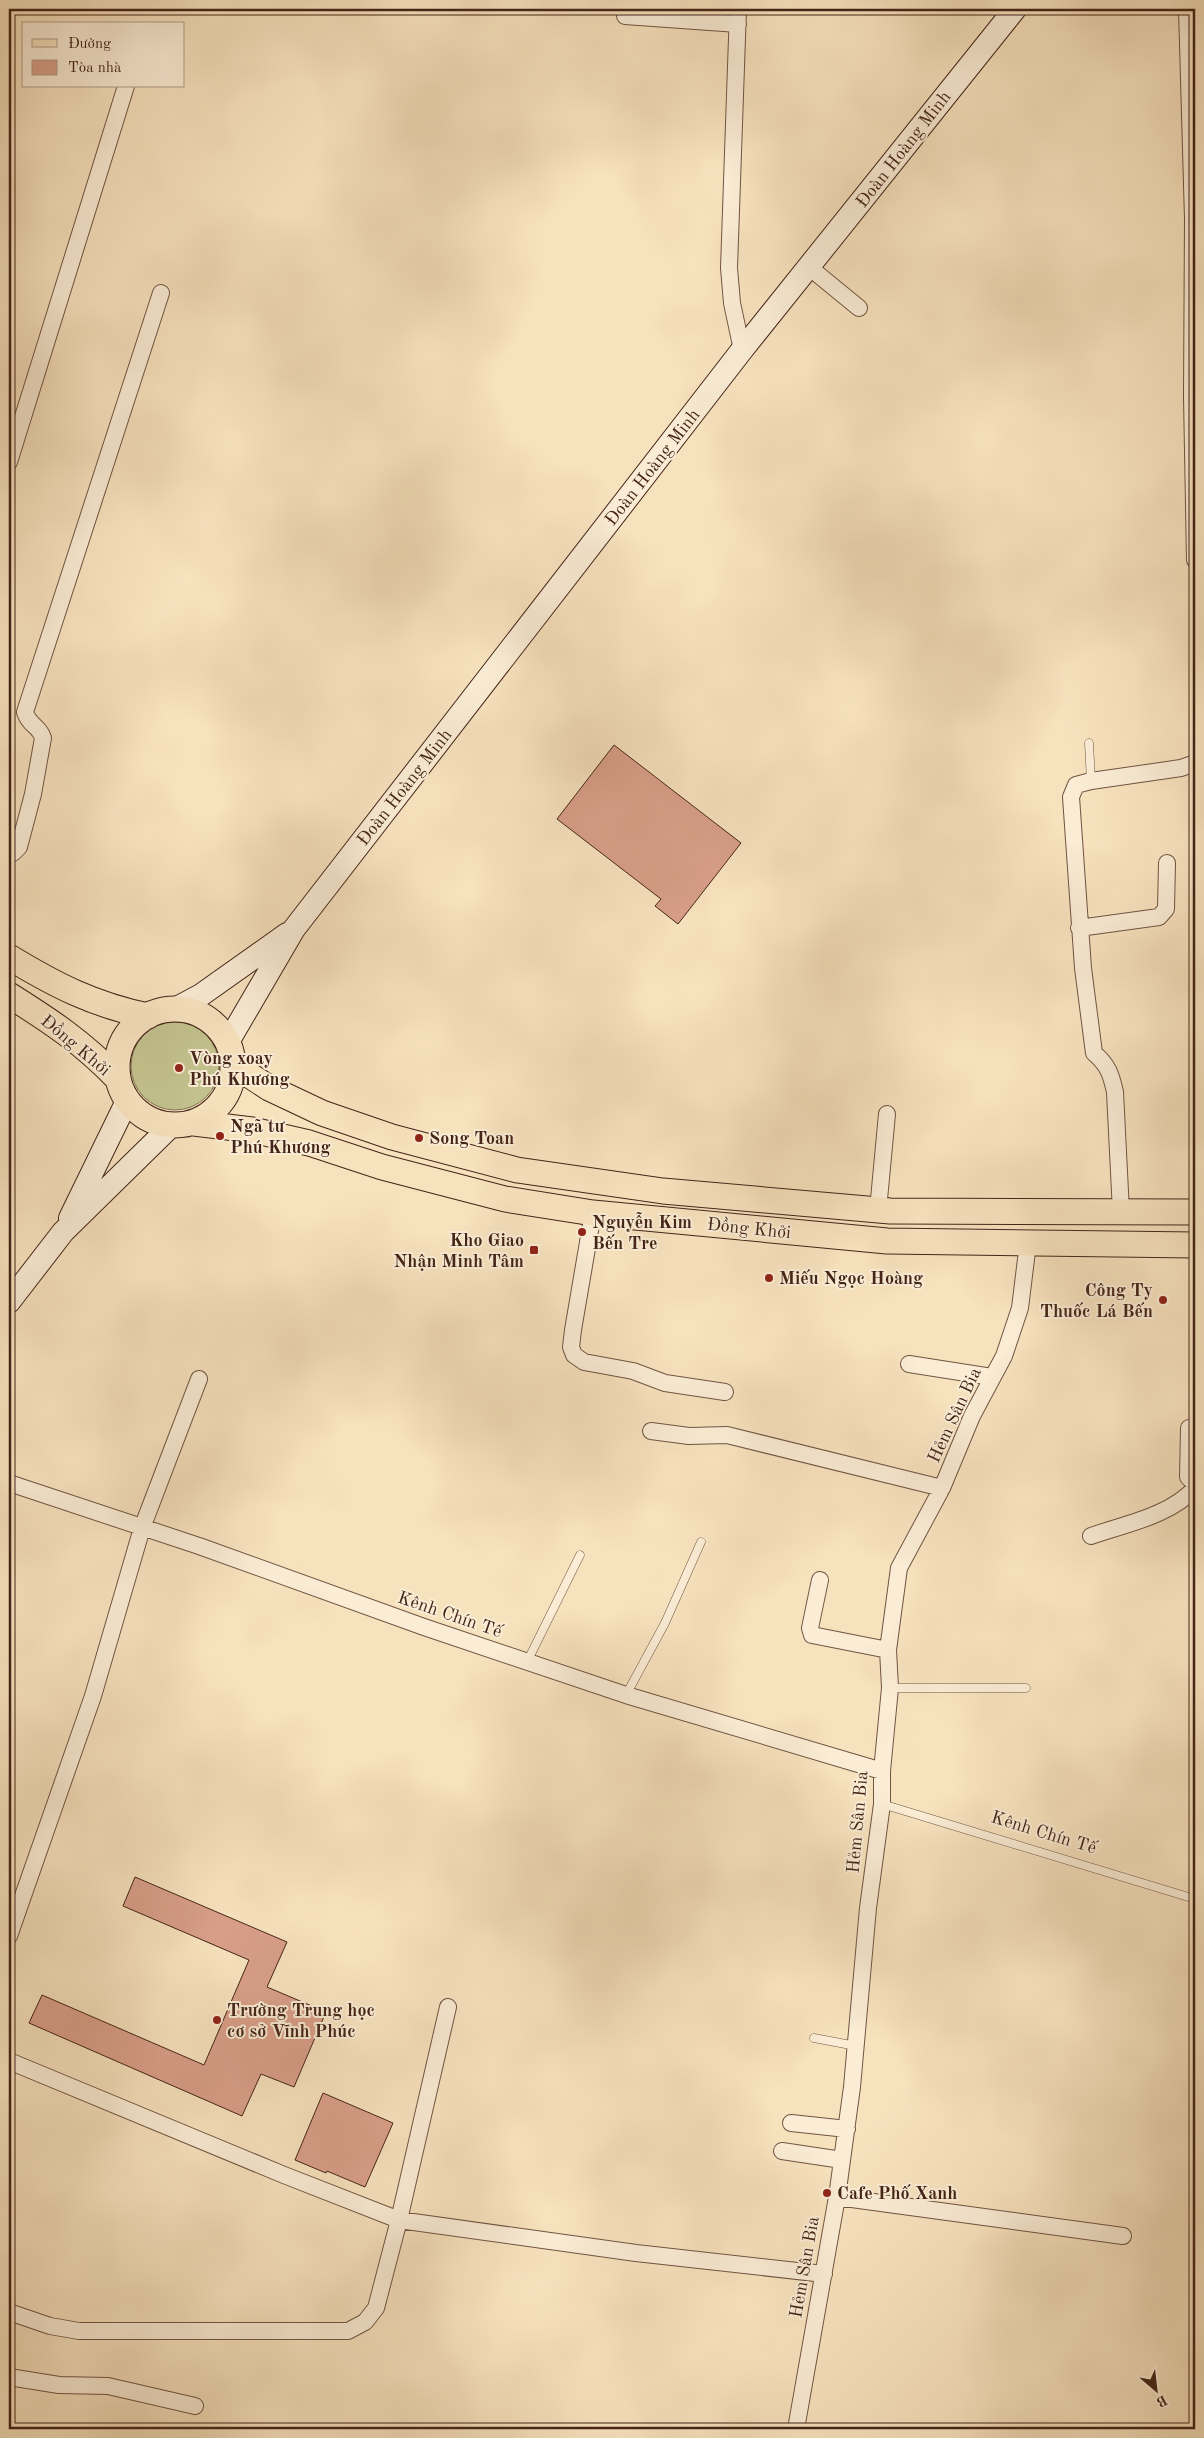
<svg xmlns="http://www.w3.org/2000/svg" width="1204" height="2438" viewBox="0 0 1204 2438" font-family="'Old Standard TT',serif">
<style>
.green{fill:#c2c28e;stroke:#837353}
.building{fill:#d99f89;stroke:#442418}
.lines{fill:none;stroke-linecap:round;stroke-linejoin:round}
.lane-casing{stroke:#715442;stroke-width:9}
.street-casing{stroke:#715442;stroke-width:18}
.secondary-casing{stroke:#442418;stroke-width:24}
.primary-casing{stroke:#442418;stroke-width:27}
.lane{stroke:#faecd5;stroke-width:8}
.street{stroke:#faecd5;stroke-width:16}
.secondary{stroke:#faecd5;stroke-width:22}
.primary{stroke:#f7e2be;stroke-width:25}
.poi-dot{fill:#8f2418;stroke:#faecd5;stroke-width:2}
.labels{text-anchor:middle;stroke-width:4;stroke-linejoin:round;paint-order:stroke}
.street-label{font-size:18px;fill:#442418;stroke:#faecd5}
.poi-label{font-size:18px;font-weight:bold;fill:#442418;stroke:#faecd5;text-anchor:start}
</style>
<rect width="100%" height="100%" fill="#f7e2be"/>
<filter id="stains"><feTurbulence type="fractalNoise" baseFrequency=".004" numOctaves="4"/><feColorMatrix values="0 0 0 0 .2 0 0 0 0 .09 0 0 0 0 .02 0 0 0 .5 -.17"/></filter>
<radialGradient id="worn" r=".72"><stop offset=".6" stop-color="#630" stop-opacity="0"/><stop offset="1" stop-color="#630" stop-opacity=".3"/></radialGradient>
<!-- green -->
<path class="green" d="M131 1066a44 44 0 1 1 88 0a44 44 0 1 1-88 0Z"/>
<!-- building -->
<path class="building" d="M 614,745 L 741,843 L 678,924 L 655,906 L 661,899 L 557,819 Z
M 135,1877 L 287,1942 L 267,1987 L 326,2012 L 294,2087 L 261,2074 L 242,2116 L 29,2023 L 42,1995 L 204,2065 L 249,1960 L 123,1906 Z
M 323,2093 L 393,2123 L 365,2187 L 327,2171 L 326,2173 L 295,2160 Z"/>
<g class="lines">
<defs>
<path id="lane" d="M 1089,743 L 1091,781
M 527,1662 L 580,1555
M 890,1688 L 1026,1688
M 626,1695 L 665,1623 L 701,1542
M 882,1804 L 1195,1899
M 814,2038 L 856,2046"/>
<path id="street" d="M 738,9 L 729,268 L 732,303 L 742,350
M 1187,9 L 1193,219 L 1192,397 L 1195,560
M 625,16 L 738,24
M 809,267 L 859,308
M 9,462 L 126,86
M 9,853 L 13,853 L 19,847 L 33,794 L 43,738 C 39,725 29,726 25,712 L 161,293
M 1079,928 L 1159,917 L 1166,909 L 1167,863
M 878,1210 L 887,1114
M 1121,1212 L 1115,1092 C 1111,1074 1108,1065 1094,1053 L 1083,968 L 1071,797 L 1076,785 L 1091,781 L 1181,768 L 1195,763
M 593,1213 L 573,1330 L 571,1347 L 574,1355 L 584,1362 L 633,1371 L 665,1383 L 725,1392
M 909,1364 L 992,1377
M 1189,1428 L 1188,1477 L 1195,1484
M 651,1431 L 689,1436 L 727,1435 L 942,1488
M 9,1483 L 199,1546 L 424,1627 L 626,1695 L 882,1771
M 1091,1536 C 1125,1524 1170,1516 1195,1488
M 820,1580 L 810,1628 L 812,1635 L 888,1650
M 9,1936 L 93,1696 L 142,1528 L 199,1379
M 9,2061 L 284,2175 L 399,2220 L 636,2253 L 824,2274
M 791,2123 L 847,2129
M 782,2151 L 842,2160
M 837,2197 L 1123,2236
M 9,2312 L 50,2326 L 79,2331 L 348,2331 L 365,2322 L 376,2308 L 399,2220 L 448,2007
M 9,2377 L 59,2385 L 108,2386 L 195,2406
M 796,2429 L 837,2197 L 852,2087 L 868,1908 L 882,1804 L 882,1771 L 890,1688 L 888,1650 L 899,1568 L 942,1488 L 972,1416 L 1004,1356 L 1020,1308 L 1028,1243"/>
<path id="secondary" d="M 175,1009 L 201,995 L 287,934
M 228,1042 L 294,929 L 742,350 L 1015,9
M 70,1218 L 127,1101
M 9,1302 L 63,1232 L 171,1126"/>
<path id="primary" d="M 9,957 C 55,985 94,1005 148,1016
M 9,995 C 52,1022 82,1042 118,1079
M117 1067a58 58 0 1 1 116 0a58 58 0 1 1-116 0Z
M 234,1065 L 269,1088 L 322,1113 L 392,1137 L 517,1170 L 663,1191 L 890,1211 L 1195,1212
M 194,1123 L 252,1130 L 309,1143 L 382,1167 L 505,1199 L 593,1213 L 887,1241 L 1195,1245"/>
</defs>
<!-- lane casing -->
<use href="#lane" class="lane-casing"/>
<!-- street casing -->
<use href="#street" class="street-casing"/>
<!-- secondary casing -->
<use href="#secondary" class="secondary-casing"/>
<!-- primary casing -->
<use href="#primary" class="primary-casing"/>
<!-- lane -->
<use href="#lane" class="lane"/>
<!-- street -->
<use href="#street" class="street"/>
<!-- secondary -->
<use href="#secondary" class="secondary"/>
<!-- primary -->
<use href="#primary" class="primary"/>
</g>
<!-- markers -->
<g class="poi-dot">
<circle cx="179" cy="1068" r="5"/>
<circle cx="220" cy="1136" r="5"/>
<circle cx="419" cy="1138" r="5"/>
<circle cx="582" cy="1232" r="5"/>
<rect x="529" y="1245" width="10" height="10" rx="2.5"/>
<circle cx="769" cy="1278" r="5"/>
<circle cx="1163" cy="1300" r="5"/>
<circle cx="217" cy="2020" r="5"/>
<circle cx="827" cy="2193" r="5"/>
</g>
<g class="labels">
<!-- street labels -->
<g class="street-label">
<text transform="translate(903 149) rotate(-52)" y="6">Đoàn Hoàng Minh</text>
<text transform="translate(652 467) rotate(-52)" y="6">Đoàn Hoàng Minh</text>
<text transform="translate(404 787) rotate(-52)" y="6">Đoàn Hoàng Minh</text>
<text transform="translate(76 1045) rotate(40)" y="6">Đồng Khởi</text>
<text transform="translate(749 1228) rotate(6)" y="6">Đồng Khởi</text>
<text transform="translate(954 1415) rotate(-65)" y="6">Hẻm Sân Bia</text>
<text transform="translate(450 1614) rotate(19)" y="6">Kênh Chín Tế</text>
<text transform="translate(857 1822) rotate(-85)" y="6">Hẻm Sân Bia</text>
<text transform="translate(1044 1832) rotate(17)" y="6">Kênh Chín Tế</text>
<text transform="translate(804 2267) rotate(-80)" y="6">Hẻm Sân Bia</text>
</g>
<!-- poi labels -->
<g class="poi-label">
<text x="189" y="1064">Vòng xoay<tspan x="189" dy="21">Phú Khương</tspan></text>
<text x="230" y="1132">Ngã tư<tspan x="230" dy="21">Phú Khương</tspan></text>
<text x="429" y="1144">Song Toan</text>
<text x="592" y="1228">Nguyễn Kim<tspan x="592" dy="21">Bến Tre</tspan></text>
<text x="524" y="1246" text-anchor="end">Kho Giao<tspan x="524" dy="21">Nhận Minh Tâm</tspan></text>
<text x="779" y="1284">Miếu Ngọc Hoàng</text>
<text x="1153" y="1296" text-anchor="end">Công Ty<tspan x="1153" dy="21">Thuốc Lá Bến</tspan></text>
<text x="227" y="2016">Trường Trung học<tspan x="227" dy="21">cơ sở Vĩnh Phúc</tspan></text>
<text x="837" y="2199">Cafe Phố Xanh</text>
</g>
</g>
<!-- margin -->
<rect width="1204" height="2438" fill="none" stroke="#f7e2be" stroke-width="30"/>
<rect x="10" y="10" width="1184" height="2418" fill="none" stroke="#442418" stroke-width="2.5"/>
<rect x="15" y="15" width="1174" height="2408" fill="none" stroke="#442418"/>
<!-- legend -->
<rect x="22" y="22" width="162" height="65" fill="#faecd5" stroke="#b19c89"/>
<rect x="32" y="39" width="25" height="8" fill="#f7e2be" stroke="#b19c89"/>
<text x="68" y="48" font-size="15" fill="#442418">Đường</text>
<rect x="32" y="60" width="25" height="15" fill="#d99f89" stroke="#b19c89"/>
<text x="68" y="72" font-size="15" fill="#442418">Tòa nhà</text>
<!-- north arrow -->
<g transform="translate(1156 2390) rotate(152)" stroke="#faecd5" stroke-width="4" paint-order="stroke">
<path d="M0-4L9 19L0 12L-9 19Z" fill="#442418"/>
<text y="-8" font-size="14" font-weight="bold" text-anchor="middle" fill="#442418">B</text>
</g>
<rect width="100%" height="100%" filter="url(#stains)"/>
<rect width="100%" height="100%" fill="url(#worn)"/>
</svg>
